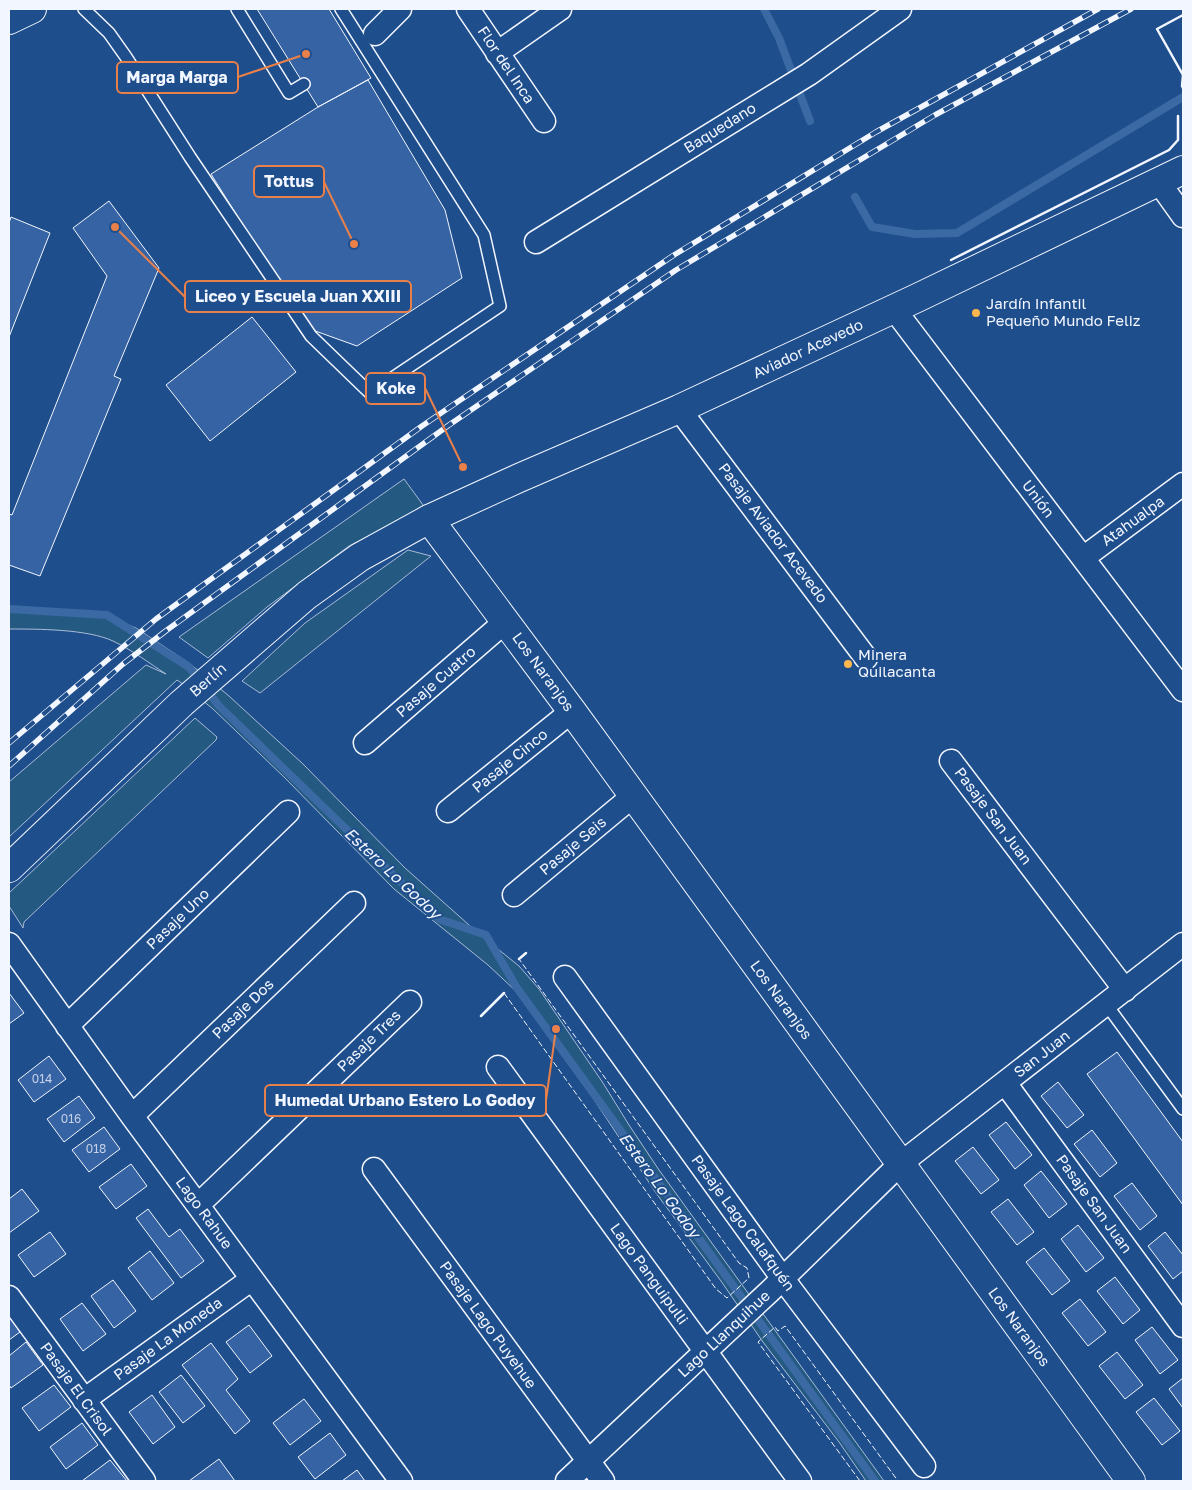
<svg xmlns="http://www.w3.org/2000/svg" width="1192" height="1490" viewBox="0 0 1192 1490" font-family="'Golos Text',sans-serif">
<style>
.green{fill:#245a82;stroke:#a8bbd7}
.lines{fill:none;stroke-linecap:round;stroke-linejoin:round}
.stream{stroke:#3b69a3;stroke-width:8}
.building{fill:#3563a3;stroke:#f2f6ff}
.service-casing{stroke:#f2f6ff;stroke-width:14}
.minor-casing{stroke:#f2f6ff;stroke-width:25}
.tertiary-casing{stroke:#f2f6ff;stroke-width:30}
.secondary-casing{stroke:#f2f6ff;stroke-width:30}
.primary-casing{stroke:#f2f6ff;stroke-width:30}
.service{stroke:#1f4e8c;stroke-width:11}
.minor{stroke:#1f4e8c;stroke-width:22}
.tertiary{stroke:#1f4e8c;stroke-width:28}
.secondary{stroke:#1f4e8c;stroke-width:28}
.primary{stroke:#1f4e8c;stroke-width:28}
.rail-casing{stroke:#f2f6ff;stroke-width:5.5}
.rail{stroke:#1f4e8c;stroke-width:4;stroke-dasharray:11;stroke-linecap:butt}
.fence{stroke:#f2f6ff;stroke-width:1;stroke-dasharray:6 2.5;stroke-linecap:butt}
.wall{stroke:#f2f6ff;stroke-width:2.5}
.poi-dot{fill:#ffb74d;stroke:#1f4e8c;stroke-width:2}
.labels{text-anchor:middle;stroke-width:4;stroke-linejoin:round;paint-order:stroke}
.number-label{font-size:12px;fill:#c3d1e8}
.street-label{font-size:15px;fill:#f2f6ff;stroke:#1f4e8c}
.poi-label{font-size:15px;fill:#f2f6ff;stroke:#1f4e8c;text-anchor:start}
.water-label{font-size:16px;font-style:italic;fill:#f2f6ff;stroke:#1f4e8c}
.leader{fill:none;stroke:#ea8049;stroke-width:2}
.callout-dot{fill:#ea8049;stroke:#1f4e8c;stroke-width:2}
.callout{fill:#1f4e8c;stroke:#ea8049;stroke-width:2}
.callout-label{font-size:16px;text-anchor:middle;font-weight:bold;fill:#f2f6ff}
</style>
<rect width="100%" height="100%" fill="#1f4e8c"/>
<!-- green -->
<path class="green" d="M 404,479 L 426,509 L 349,546 L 267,607 L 208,658 L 179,637 Z
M 408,550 L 431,556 L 260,693 L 242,681 L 305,623 Z
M 9,608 L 96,613 L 136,628 L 189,663 L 229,696 L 303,764 L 405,868 L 478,933 L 519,966 L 539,989 L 603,1083 L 629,1125 L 659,1170 L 884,1481 L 866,1481 L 839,1442 L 763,1342 L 721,1281 L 656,1193 L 571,1065 L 518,993 L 488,965 L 394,889 L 284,777 L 213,709 L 180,682 L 177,680 L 9,837 L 9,782 L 146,665 L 166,674 C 149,663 132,650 113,641 C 87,629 38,629 9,629 Z
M 195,718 L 217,737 L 216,740 L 24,922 L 23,928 L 9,906 L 9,893 Z"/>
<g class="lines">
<!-- stream -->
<path class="stream" d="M 764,9 L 779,38 L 810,121
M 855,197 L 872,227 L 915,234 L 957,233 L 1183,97
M 9,609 L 107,615 L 189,667 L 219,706 L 439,919 L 486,935 L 517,988 L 875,1481"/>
</g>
<!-- building -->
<path class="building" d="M 257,9 L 329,9 L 371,78 L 318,107 Z
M 368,80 L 445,210 L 462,278 L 357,346 L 307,328 L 211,174 L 318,107 Z
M 109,201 L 159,268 L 114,376 L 121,379 L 40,576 L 9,565 L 9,514 L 12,515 L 107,276 L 73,228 Z
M 11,217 L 50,233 L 9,337 L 9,223 Z
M 252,317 L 296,372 L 210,441 L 166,385 Z
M 9,993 L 24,1013 L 9,1024 Z
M 1117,1052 L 1183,1142 L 1183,1205 L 1087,1074 Z
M 49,1056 L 66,1079 L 34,1102 L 18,1080 Z
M 1058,1082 L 1084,1115 L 1067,1128 L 1041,1096 Z
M 79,1096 L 95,1118 L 64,1142 L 47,1119 Z
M 1006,1122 L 1032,1155 L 1015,1169 L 989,1135 Z
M 104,1127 L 120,1149 L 89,1172 L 72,1150 Z
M 1092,1130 L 1117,1163 L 1100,1177 L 1074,1144 Z
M 973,1147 L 999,1180 L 981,1194 L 955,1161 Z
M 131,1164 L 147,1186 L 116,1209 L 99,1187 Z
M 1041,1171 L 1067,1204 L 1049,1218 L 1024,1185 Z
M 1132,1183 L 1157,1216 L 1140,1230 L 1114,1196 Z
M 22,1189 L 39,1211 L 9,1233 L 9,1199 Z
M 1008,1199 L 1034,1232 L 1017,1245 L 991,1212 Z
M 148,1209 L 169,1237 L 180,1229 L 204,1261 L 181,1278 L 136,1218 Z
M 1078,1225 L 1104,1258 L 1086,1272 L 1061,1239 Z
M 50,1232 L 66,1254 L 34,1277 L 18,1255 Z
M 1165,1232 L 1183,1255 L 1183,1271 L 1173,1279 L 1148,1246 Z
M 1044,1248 L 1070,1281 L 1052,1295 L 1026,1262 Z
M 150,1251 L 174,1283 L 152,1300 L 128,1268 Z
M 1115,1277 L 1140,1310 L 1123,1324 L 1097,1291 Z
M 113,1280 L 136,1311 L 114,1328 L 91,1296 Z
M 1080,1299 L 1106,1332 L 1088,1346 L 1062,1313 Z
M 82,1303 L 106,1334 L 83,1351 L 60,1319 Z
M 9,1316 L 20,1332 L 9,1340 Z
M 249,1325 L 272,1356 L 250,1373 L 226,1342 Z
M 1152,1327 L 1178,1360 L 1160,1374 L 1135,1340 Z
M 26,1342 L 43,1365 L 11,1388 L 9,1385 L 9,1356 Z
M 211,1343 L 238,1379 L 226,1390 L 250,1421 L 235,1434 L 182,1365 Z
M 1117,1352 L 1143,1385 L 1125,1399 L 1099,1366 Z
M 181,1375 L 205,1406 L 183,1423 L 159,1392 Z
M 1183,1378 L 1183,1408 L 1169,1389 Z
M 54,1385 L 71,1407 L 39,1431 L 22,1408 Z
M 152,1395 L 175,1427 L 153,1444 L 129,1412 Z
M 1154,1398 L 1180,1431 L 1162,1445 L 1136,1412 Z
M 304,1399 L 321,1421 L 290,1445 L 273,1423 Z
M 82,1423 L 98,1445 L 66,1469 L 50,1447 Z
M 330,1433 L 346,1455 L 315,1479 L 298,1457 Z
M 219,1459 L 235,1481 L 189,1481 Z
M 110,1460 L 127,1481 L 82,1481 Z
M 357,1470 L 365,1481 L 342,1481 Z"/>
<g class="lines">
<defs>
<path id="service" d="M 84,9 L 109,33 L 126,57 L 190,157 L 311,336 L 370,393 L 500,306 L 484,235 L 341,9
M 237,9 L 289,93 L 304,84
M 1106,1004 L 1183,1109"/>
<path id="minor" d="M 468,9 L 544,121
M 375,34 L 400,9
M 497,53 L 560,9
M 1158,181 L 1183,216
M 536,242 L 809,74 L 900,9
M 894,309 L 1183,690
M 679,409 L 866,658
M 1083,558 L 1183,484
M 365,743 L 506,621
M 951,761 L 1125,990
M 448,811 L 572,711
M 514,895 L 633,796
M 9,944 L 132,1116 L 401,1481
M 565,977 L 783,1279 L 924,1466
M 67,1026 L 288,812
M 498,1067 L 800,1481
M 1005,1083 L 1183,1326
M 132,1116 L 354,903
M 374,1169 L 603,1481
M 198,1205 L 410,1002
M 9,1297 L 144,1481
M 84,1400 L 252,1279
M 567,1481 L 770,1291 L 900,1164 L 1183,944"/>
<path id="tertiary" d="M 429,519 L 572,711 L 1131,1481"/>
<path id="secondary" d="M 9,868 L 182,703 L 307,595 L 360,557 L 429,519 L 519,478 L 679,409 L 917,298 L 1183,170"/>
<path id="primary" d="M 9,20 L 32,9"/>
</defs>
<!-- service casing -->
<use href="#service" class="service-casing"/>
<!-- minor casing -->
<use href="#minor" class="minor-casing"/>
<!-- tertiary casing -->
<use href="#tertiary" class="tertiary-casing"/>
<!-- secondary casing -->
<use href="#secondary" class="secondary-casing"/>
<!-- primary casing -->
<use href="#primary" class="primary-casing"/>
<!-- service -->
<use href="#service" class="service"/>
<!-- minor -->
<use href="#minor" class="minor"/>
<!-- tertiary -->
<use href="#tertiary" class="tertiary"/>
<!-- secondary -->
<use href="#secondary" class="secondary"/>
<!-- primary -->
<use href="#primary" class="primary"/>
<defs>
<path id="rail" d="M 9,743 L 156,619 L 422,426 L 674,255 L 876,132 L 1098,9
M 9,766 L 123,664 L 167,630 L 449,425 L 676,270 L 935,115 L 1131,9"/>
</defs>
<!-- rail casing -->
<use href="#rail" class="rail-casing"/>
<!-- rail -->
<use href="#rail" class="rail"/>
<!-- fence -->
<path class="fence" d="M 504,993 L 716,1289 L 727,1298 L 749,1278 L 747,1268 L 739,1263 L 519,959
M 860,1481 L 758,1342 L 775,1327 L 778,1331 L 785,1326 L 898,1481"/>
<!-- wall -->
<path class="wall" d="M 1183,15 L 1157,29 L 1183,75 L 1182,86 L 1183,88
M 951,260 L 1169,150 L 1178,140 L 1178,116
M 519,959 L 526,953
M 481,1016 L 504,993"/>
</g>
<!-- markers -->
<g class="poi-dot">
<circle cx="976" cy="313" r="5"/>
<circle cx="848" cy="664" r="5"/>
</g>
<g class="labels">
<!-- number labels -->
<g class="number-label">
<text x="42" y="1083">014</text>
<text x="71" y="1123">016</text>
<text x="96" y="1153">018</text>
</g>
<!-- street labels -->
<g class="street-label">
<text transform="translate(506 65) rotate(56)" y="5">Flor del Inca</text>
<text transform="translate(720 128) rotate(-32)" y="5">Baquedano</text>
<text transform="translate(808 349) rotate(-25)" y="5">Aviador Acevedo</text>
<text transform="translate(1038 499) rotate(53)" y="5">Unión</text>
<text transform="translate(1133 521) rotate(-36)" y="5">Atahualpa</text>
<text transform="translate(773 533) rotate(53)" y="5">Pasaje Aviador Acevedo</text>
<text transform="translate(543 672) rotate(54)" y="5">Los Naranjos</text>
<text transform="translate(208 680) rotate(-41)" y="5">Berlín</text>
<text transform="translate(436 682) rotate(-41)" y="5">Pasaje Cuatro</text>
<text transform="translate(510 761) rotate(-39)" y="5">Pasaje Cinco</text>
<text transform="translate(993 816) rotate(53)" y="5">Pasaje San Juan</text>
<text transform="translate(573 846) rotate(-40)" y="5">Pasaje Seis</text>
<text transform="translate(178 919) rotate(-44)" y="5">Pasaje Uno</text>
<text transform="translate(781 1000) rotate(54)" y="5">Los Naranjos</text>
<text transform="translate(243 1009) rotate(-44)" y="5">Pasaje Dos</text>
<text transform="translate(369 1041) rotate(-44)" y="5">Pasaje Tres</text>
<text transform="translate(1042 1054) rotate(-38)" y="5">San Juan</text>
<text transform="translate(1094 1204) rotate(54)" y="5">Pasaje San Juan</text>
<text transform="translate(204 1213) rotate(54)" y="5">Lago Rahue</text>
<text transform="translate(743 1223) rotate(54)" y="5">Pasaje Lago Calafquén</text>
<text transform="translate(649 1274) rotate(54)" y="5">Lago Panguipulli</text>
<text transform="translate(488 1325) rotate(54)" y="5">Pasaje Lago Puyehue</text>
<text transform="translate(1019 1327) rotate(54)" y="5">Los Naranjos</text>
<text transform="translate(724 1334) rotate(-43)" y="5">Lago Llanquihue</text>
<text transform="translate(168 1339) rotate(-36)" y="5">Pasaje La Moneda</text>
<text transform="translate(76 1389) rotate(54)" y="5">Pasaje El Crisol</text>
</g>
<!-- poi labels -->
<g class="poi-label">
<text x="986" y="309">Jardín Infantil<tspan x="986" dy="17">Pequeño Mundo Feliz</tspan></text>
<text x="858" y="660">Minera<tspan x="858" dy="17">Quilacanta</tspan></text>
</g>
<!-- water labels -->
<g class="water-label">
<text transform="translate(393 873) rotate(43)" y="6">Estero Lo Godoy</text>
<text transform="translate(660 1185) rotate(54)" y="6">Estero Lo Godoy</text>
</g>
</g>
<!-- callouts -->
<path class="leader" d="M306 54L238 77M354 244L324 182M115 227L185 297M463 467L425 388M556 1029L546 1100"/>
<g class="callout-dot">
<circle cx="306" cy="54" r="5"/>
<circle cx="354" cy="244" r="5"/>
<circle cx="115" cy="227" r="5"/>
<circle cx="463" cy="467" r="5"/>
<circle cx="556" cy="1029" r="5"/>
</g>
<g class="callout">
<rect x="117" y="62" width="121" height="31" rx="5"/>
<rect x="254" y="166" width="70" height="31" rx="5"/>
<rect x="185" y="281" width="226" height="31" rx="5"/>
<rect x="366" y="373" width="59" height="31" rx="5"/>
<rect x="265" y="1085" width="281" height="31" rx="5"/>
</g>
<g class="callout-label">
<text x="177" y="83">Marga Marga</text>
<text x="289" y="187">Tottus</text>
<text x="298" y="302">Liceo y Escuela Juan XXIII</text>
<text x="396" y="394">Koke</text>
<text x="405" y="1106">Humedal Urbano Estero Lo Godoy</text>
</g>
<!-- border -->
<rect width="1192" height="1490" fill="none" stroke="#f2f6ff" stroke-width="20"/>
</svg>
